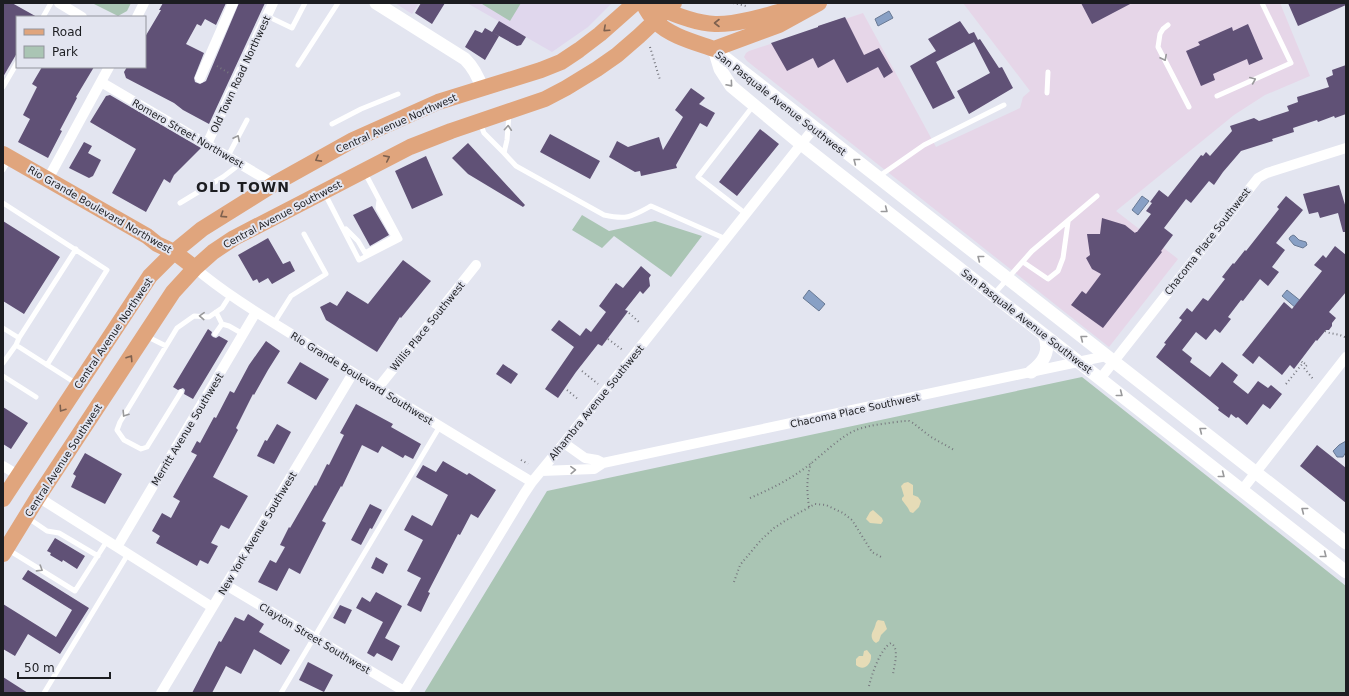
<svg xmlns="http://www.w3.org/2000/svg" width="1349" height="696" viewBox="0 0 1349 696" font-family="'DejaVu Sans',sans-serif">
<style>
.commercial{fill:#e6d6e8}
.education{fill:#e0d7ed}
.green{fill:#aac5b4}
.sand{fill:#e6dcb7}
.water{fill:#88a0c5;stroke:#687994}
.building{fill:#605176}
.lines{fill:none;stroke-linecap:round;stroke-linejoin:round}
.path{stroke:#76777e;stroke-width:2;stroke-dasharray:1 3;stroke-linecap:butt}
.service{stroke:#fff;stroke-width:5}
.minor{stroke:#fff;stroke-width:10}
.tertiary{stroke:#fff;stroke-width:13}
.primary{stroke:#e0a57d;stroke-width:16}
.oneway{stroke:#7e614f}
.oneway2{stroke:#99999b}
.labels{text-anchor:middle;stroke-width:4;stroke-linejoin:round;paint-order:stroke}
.street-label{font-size:10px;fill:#1c1d21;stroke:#e3e5f0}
.district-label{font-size:14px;font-weight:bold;letter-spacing:1px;fill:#1c1d21;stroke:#e3e5f0}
</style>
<rect width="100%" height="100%" fill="#e3e5f0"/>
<!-- commercial -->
<path class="commercial" d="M 963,3 L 1280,3 L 1310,76 L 1265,95 L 1234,115 L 1116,211 L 1178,259 L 1109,347 L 747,61 L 744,57 L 746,53 L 749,51 L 863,13 L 936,147 L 1020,108 L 1023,97 L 1030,91 Z"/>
<!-- education -->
<path class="education" d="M 395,3 L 419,3 L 412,14 Z
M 467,3 L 612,3 L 588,27 L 552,52 Z"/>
<!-- green -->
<path class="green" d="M 92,3 L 131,3 L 127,11 L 118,16 Z
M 483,3 L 521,3 L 510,21 L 482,4 Z
M 582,215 L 609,231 L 655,221 L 702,236 L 671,277 L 614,236 L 602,248 L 572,230 Z
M 1082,377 L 1346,586 L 1346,693 L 424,693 L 547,491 Z"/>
<!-- sand -->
<path class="sand" d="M 908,482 L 913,485 L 913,495 L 918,497 L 921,501 L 919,507 L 913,513 L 910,512 L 908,508 L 902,500 L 902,498 L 904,496 L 901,486 L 904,483 Z
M 873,510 L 882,518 L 883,521 L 881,524 L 870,523 L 866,519 L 870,512 Z
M 878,620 L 884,621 L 887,629 L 881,635 L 879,641 L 876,643 C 870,639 871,634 874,629 C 876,625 875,623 878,620 Z
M 867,650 L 871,655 C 872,664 864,672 856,665 L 856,659 L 859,656 L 863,656 L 864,651 Z"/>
<!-- water -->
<path class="water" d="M 889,11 L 893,18 L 878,26 L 875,19 Z
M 1142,196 L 1149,201 L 1138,215 L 1132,210 Z
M 1293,235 L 1295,236 L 1299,240 L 1306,242 L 1307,245 L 1303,248 L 1294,245 L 1289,239 L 1290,237 Z
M 809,290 L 825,304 L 819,311 L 803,298 Z
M 1287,290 L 1302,302 L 1297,309 L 1282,296 Z
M 1346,441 L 1346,452 L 1343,457 L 1337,457 L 1333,451 L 1339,445 Z"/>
<!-- building -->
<path class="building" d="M 3,3 L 12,3 L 37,17 L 17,17 L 17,53 L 3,77 Z
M 163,3 L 226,3 L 216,25 L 205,19 L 201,26 L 197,24 L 186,44 L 204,53 L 194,78 L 195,82 L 200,84 L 206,81 L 239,3 L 265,3 L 209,124 L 183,110 L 174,103 L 126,78 L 124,72 L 127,67 L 145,67 L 145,37 L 161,10 L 159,10 Z
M 421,3 L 445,3 L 432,24 L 415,13 Z
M 1081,3 L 1132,3 L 1092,24 Z
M 1288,3 L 1346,3 L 1346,5 L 1298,26 Z
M 845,17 L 864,55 L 879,48 L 893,72 L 884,78 L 878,67 L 847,83 L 834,59 L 818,68 L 813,58 L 787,71 L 771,43 L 818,27 L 818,26 Z
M 499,21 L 526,37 L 521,45 L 517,46 L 492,32 Z
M 960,21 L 969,34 L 974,32 L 978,40 L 980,39 L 999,68 L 1002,67 L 1013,88 L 969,114 L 957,91 L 990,73 L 974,42 L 936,62 L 955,98 L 933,109 L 910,66 L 936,51 L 928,39 Z
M 1248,24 L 1263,59 L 1249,65 L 1247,59 L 1213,74 L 1215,80 L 1201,86 L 1186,51 L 1200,45 L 1198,42 L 1232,27 L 1233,31 Z
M 485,28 L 499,36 L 485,60 L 465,47 L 475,30 L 482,33 Z
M 1346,65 L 1346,114 L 1335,118 L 1334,116 L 1318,122 L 1317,120 L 1293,128 L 1294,132 L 1272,139 L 1273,141 L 1241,151 L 1223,172 L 1214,185 L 1209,181 L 1191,203 L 1186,199 L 1164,228 L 1173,235 L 1161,251 L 1162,252 L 1103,328 L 1071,305 L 1082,291 L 1086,294 L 1101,274 L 1092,269 L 1086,258 L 1090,255 L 1087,234 L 1100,234 L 1102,218 L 1125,225 L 1135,233 L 1136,232 L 1137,232 L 1151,214 L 1146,211 L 1152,203 L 1150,202 L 1159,190 L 1168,197 L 1201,155 L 1203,156 L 1206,152 L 1210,156 L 1232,131 L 1230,126 L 1254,118 L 1259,121 L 1289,111 L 1287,106 L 1298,102 L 1297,97 L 1329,87 L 1326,78 L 1333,75 L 1332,70 Z
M 42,67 L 94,67 L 76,97 L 77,98 L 60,130 L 62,131 L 48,158 L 18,142 L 30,119 L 23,115 L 37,87 L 32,84 Z
M 691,88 L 705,98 L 699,104 L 715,113 L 707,127 L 700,123 L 676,165 L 677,168 L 641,176 L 640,171 L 635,172 L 609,157 L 617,141 L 628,147 L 659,137 L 663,150 L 683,117 L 675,110 Z
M 110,95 L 201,148 L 174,175 L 170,183 L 164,179 L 146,212 L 112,193 L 136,149 L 90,122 L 106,96 Z
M 760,129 L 779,144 L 737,196 L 719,182 Z
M 550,134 L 600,161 L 590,179 L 540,152 Z
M 84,142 L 92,146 L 88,153 L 101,160 L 93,176 L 89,178 L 69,168 Z
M 468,143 L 525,205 L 523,207 L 468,174 L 452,158 Z
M 426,156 L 443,195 L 412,209 L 395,171 Z
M 1339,185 L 1346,208 L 1346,232 L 1343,232 L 1338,213 L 1320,218 L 1318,212 L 1309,214 L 1303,194 Z
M 1286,196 L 1303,210 L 1276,243 L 1285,250 L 1272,267 L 1279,272 L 1268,286 L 1260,279 L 1243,301 L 1241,300 L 1228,317 L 1231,319 L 1220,333 L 1215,329 L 1206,340 L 1196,332 L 1182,350 L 1192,358 L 1190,362 L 1210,377 L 1222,362 L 1238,375 L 1233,382 L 1248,394 L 1258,381 L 1268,388 L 1271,385 L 1282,394 L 1270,409 L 1263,404 L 1247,425 L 1238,417 L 1236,418 L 1231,414 L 1229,418 L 1218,410 L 1219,408 L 1156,357 L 1166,344 L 1164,343 L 1182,320 L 1179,318 L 1187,308 L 1192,312 L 1203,298 L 1208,301 L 1225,279 L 1222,277 L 1233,263 L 1234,264 L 1245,250 L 1246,251 L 1279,209 L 1277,207 Z
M 372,206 L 389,235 L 370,246 L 353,215 Z
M 3,221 L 60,257 L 24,314 L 3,301 Z
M 268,238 L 283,264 L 290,261 L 295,271 L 272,284 L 268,278 L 259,283 L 257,279 L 253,281 L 238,255 Z
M 1335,246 L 1346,255 L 1346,292 L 1329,312 L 1336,318 L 1332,323 L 1332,326 L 1329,330 L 1326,330 L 1317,341 L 1316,340 L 1294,369 L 1290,365 L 1282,375 L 1259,356 L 1253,364 L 1242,355 L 1284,302 L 1292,309 L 1322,271 L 1314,265 L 1323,255 L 1326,258 Z
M 403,260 L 431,281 L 401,318 L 400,317 L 377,352 L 326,320 L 320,307 L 330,302 L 337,306 L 347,291 L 368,304 Z
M 641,266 L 651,275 L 649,278 L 650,286 L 643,294 L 640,291 L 625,310 L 628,311 L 626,314 L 602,346 L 598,344 L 576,372 L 558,398 L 545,389 L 574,347 L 551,330 L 559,320 L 580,336 L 586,328 L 591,332 L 606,312 L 599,306 L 616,283 L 623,288 Z
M 208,329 L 212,332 L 211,335 L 213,337 L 216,338 L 219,336 L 228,341 L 193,399 L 184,394 L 185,390 L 183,388 L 178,390 L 173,387 Z
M 266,341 L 280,351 L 268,370 L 254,395 L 253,394 L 236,428 L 238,430 L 213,477 L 248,496 L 229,529 L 221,525 L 211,543 L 218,546 L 208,564 L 200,560 L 197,566 L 156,543 L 160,536 L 152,531 L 162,513 L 171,518 L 180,501 L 173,497 L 197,455 L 191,452 L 197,441 L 200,443 L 214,417 L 216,418 L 230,391 L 234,393 L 249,365 Z
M 300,362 L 329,379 L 316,400 L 287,383 Z
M 503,364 L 518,374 L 511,384 L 496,374 Z
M 356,404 L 393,424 L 391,427 L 421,444 L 413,459 L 405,455 L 403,458 L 382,446 L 378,453 L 362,445 L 342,487 L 341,486 L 322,521 L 326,523 L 300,574 L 289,568 L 277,591 L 258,582 L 270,560 L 276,563 L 285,547 L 280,545 L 289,527 L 290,528 L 315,485 L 316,486 L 327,464 L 329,465 L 344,435 L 340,433 Z
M 3,407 L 28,423 L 11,449 L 3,444 Z
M 277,424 L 291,432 L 274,464 L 257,456 L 265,440 L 267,441 Z
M 1317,445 L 1346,468 L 1346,503 L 1300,466 Z
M 85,453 L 122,474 L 105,504 L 71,487 L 76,476 L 73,474 Z
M 443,461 L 467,475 L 469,473 L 496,490 L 478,518 L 471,514 L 460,535 L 458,534 L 428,592 L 430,593 L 421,612 L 407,605 L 421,578 L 407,571 L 423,540 L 404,530 L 412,515 L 432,526 L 448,495 L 416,477 L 423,465 L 436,472 Z
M 370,504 L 382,510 L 372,529 L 370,528 L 361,545 L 351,540 Z
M 55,538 L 85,556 L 77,569 L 63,560 L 62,562 L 50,555 L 51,553 L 47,551 Z
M 376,557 L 388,564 L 383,574 L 371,568 Z
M 28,570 L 89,608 L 60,654 L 28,634 L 15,656 L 3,649 L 3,604 L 56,637 L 72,610 L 22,579 Z
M 376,592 L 402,606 L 385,638 L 400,646 L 392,661 L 377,653 L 374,657 L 367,653 L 383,622 L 356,608 L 362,597 L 370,602 Z
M 340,605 L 352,610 L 345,624 L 333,618 Z
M 248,614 L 264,624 L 259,632 L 290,650 L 281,665 L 254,649 L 241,674 L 226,666 L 212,693 L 192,693 L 219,641 L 221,642 L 235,617 L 244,621 Z
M 308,662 L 333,675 L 324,692 L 299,680 Z
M 3,677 L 28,693 L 3,693 Z"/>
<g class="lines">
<!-- path -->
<path class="path" d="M 733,3 L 746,6
M 650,47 L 660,80
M 217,66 L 229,73
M 629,313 L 640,323
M 1325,331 C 1332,335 1339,333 1346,338
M 608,339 L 624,351
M 1304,363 L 1307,365 L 1304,368 L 1314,380
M 582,371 L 598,384
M 1286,384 L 1303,363 L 1300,360
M 567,390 L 579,400
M 521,460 L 528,464
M 750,498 C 771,489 791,479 809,465 C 822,455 841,436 856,430 C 868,425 890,423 904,421 L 909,421 L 913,423 L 931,437 L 954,450
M 809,507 C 807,492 806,479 811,463
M 734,582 L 740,565 L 761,540 L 774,528 L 788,519 L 815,504 L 826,505 L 843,513 L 852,520 L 872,552 L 883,558
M 869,686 C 872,674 880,649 891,643 C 900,649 894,665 893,675"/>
<!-- service -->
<path class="service" d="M 267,16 L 292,28 L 305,3
M 43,17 L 51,3
M 1168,25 L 1163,29 L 1160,34 L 1158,47 L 1189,107
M 298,65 L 338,3
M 3,87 L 17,63
M 1047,93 L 1048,72
M 1217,96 L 1291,63 L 1262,3
M 480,123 L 484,133 L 504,153 L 507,140 L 509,114
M 332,124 L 361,109 L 398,94
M 504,153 L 516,166 L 604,215 C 627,220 631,217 651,206 L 726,239
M 228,156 L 247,120
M 3,170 L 9,160
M 878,177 L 924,145 L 1004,105
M 325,194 L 359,260 L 400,239 L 365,173
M 3,203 L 107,270 L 47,365
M 180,203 L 223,177 L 240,164
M 746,214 L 698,177 L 753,106
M 346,229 L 358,241 L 365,253 L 394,237 L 378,208 L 379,200
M 1023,262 L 1048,279 L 1058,271 L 1063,258 L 1068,222
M 994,294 L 1032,251 L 1097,196
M 274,323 L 291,296 L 326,274 L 304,234
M 222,324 L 229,326 L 243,334
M 3,328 L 19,338 L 16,345 L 77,384
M 215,334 L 222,324 L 216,312
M 146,336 L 166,346
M 19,338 L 76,249
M 3,363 L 16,345
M 3,376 L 36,397
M 181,392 L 147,447 L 141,449 L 124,440 L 117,430 L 120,422 L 177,328 L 194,316 L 209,317 L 222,308 L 231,294
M 28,518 L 47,531 L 59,533 L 98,556
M 7,549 L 75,591 L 107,541
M 44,693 L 128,554
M 281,693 L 440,426"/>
<!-- minor -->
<path class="minor" d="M 59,3 L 82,17
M 137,17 L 144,3
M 200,78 L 233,3
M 101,82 L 274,184
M 207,144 L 273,3
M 48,179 L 109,67
M 195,268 C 234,301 280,326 323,354 C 392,397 462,440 532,482
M 1100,379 L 1258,178 L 1267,173 L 1346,148
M 378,388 L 476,265
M 564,443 L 585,458 L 597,460 L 603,463
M 3,466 L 18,475
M 541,471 L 594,469 L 603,463 L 1106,356
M 1242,490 L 1346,357
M 38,497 L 212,607
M 117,547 L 256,312
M 226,585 L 404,691
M 161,693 L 353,373
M 403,693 L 524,494 L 532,482 L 564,443 L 814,128"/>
<!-- tertiary -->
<path class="tertiary" d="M 376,3 L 465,59 C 474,68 478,76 482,88
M 714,49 L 720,69 L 731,86 L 801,144 L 1346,572
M 714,49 L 1346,543
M 1031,372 C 1044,362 1051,351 1044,335"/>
<!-- primary -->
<path class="primary" d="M 643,3 C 646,9 650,16 655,21 C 670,36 694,42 714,49 L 779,25 L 819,3
M 658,7 C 675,15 696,23 715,24 C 741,25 780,11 806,4
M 3,154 L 147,236 L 157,244 L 174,252 L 195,268
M 3,499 L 150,276 L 174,252 L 202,229 L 274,184 L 353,140 L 438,102 L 541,70 L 561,62 L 579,50 L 600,34 L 635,3
M 3,554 L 38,497 L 173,292 L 195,268 L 213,252 L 234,238 L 410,147 L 451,131 L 545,99 L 566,88 L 597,69 L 617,55 L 639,36 L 674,3"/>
</g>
<!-- one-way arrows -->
<defs><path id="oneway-chevron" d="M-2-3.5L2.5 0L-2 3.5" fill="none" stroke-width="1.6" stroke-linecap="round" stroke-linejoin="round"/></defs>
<g class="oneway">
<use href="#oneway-chevron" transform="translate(717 23) rotate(-180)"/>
<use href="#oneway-chevron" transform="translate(606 29) rotate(138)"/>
<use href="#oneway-chevron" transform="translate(387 158) rotate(-26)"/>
<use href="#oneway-chevron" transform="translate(318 159) rotate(151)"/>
<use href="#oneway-chevron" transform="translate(223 215) rotate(147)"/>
<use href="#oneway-chevron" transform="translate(130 358) rotate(-57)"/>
<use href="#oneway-chevron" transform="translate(62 409) rotate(124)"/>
</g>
<g class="oneway2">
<use href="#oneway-chevron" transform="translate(1164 58) rotate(63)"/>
<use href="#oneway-chevron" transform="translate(1253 80) rotate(-23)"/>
<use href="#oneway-chevron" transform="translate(730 84) rotate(49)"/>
<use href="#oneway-chevron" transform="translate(508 128) rotate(-86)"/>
<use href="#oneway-chevron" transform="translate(237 138) rotate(-63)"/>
<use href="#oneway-chevron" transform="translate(856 161) rotate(-142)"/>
<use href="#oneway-chevron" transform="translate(885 210) rotate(38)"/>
<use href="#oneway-chevron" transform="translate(980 258) rotate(-142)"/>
<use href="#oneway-chevron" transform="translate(202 316) rotate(-177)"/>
<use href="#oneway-chevron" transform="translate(1083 338) rotate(-142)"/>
<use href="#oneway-chevron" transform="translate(1120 394) rotate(38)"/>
<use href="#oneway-chevron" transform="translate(125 414) rotate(123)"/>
<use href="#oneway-chevron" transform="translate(1202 430) rotate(-142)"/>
<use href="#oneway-chevron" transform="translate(573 470) rotate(-2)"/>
<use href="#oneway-chevron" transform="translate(1222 475) rotate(38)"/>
<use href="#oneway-chevron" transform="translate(1304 510) rotate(-142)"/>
<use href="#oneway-chevron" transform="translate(1324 555) rotate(38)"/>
<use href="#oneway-chevron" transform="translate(40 569) rotate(32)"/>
</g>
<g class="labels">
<!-- street labels -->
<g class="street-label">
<text transform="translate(240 74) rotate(-65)" y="4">Old Town Road Northwest</text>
<text transform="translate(781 103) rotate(38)" y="4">San Pasquale Avenue Southwest</text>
<text transform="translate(396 123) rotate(-24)" y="4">Central Avenue Northwest</text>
<text transform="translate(188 133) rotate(30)" y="4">Romero Street Northwest</text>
<text transform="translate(100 209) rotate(30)" y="4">Rio Grande Boulevard Northwest</text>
<text transform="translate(282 214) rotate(-28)" y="4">Central Avenue Southwest</text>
<text transform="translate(1207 241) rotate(-52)" y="4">Chacoma Place Southwest</text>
<text transform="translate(1027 321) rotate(38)" y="4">San Pasquale Avenue Southwest</text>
<text transform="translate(427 326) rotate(-51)" y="4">Willis Place Southwest</text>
<text transform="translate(113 333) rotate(-56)" y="4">Central Avenue Northwest</text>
<text transform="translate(362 378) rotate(32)" y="4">Rio Grande Boulevard Southwest</text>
<text transform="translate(596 402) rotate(-51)" y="4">Alhambra Avenue Southwest</text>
<text transform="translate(855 410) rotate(-12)" y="4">Chacoma Place Southwest</text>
<text transform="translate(187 429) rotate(-59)" y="4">Merritt Avenue Southwest</text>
<text transform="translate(63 460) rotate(-57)" y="4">Central Avenue Southwest</text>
<text transform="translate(257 533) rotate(-59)" y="4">New York Avenue Southwest</text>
<text transform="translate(315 638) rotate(31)" y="4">Clayton Street Southwest</text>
</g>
<!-- district labels -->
<g class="district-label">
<text x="243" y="192">OLD TOWN</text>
</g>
</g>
<!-- border -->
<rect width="1349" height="696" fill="none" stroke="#1c1d21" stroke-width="8"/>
<!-- legend -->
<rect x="16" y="16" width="130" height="52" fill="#e3e5f0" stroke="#93959d"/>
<rect x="24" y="29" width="20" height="6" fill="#e0a57d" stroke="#93959d"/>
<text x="52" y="36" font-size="12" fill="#1c1d21">Road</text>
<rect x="24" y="46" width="20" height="12" fill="#aac5b4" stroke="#93959d"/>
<text x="52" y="56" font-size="12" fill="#1c1d21">Park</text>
<!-- scale -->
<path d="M18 672v6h92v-6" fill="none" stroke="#1c1d21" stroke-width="2"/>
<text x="24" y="672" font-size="12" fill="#1c1d21" stroke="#e3e5f0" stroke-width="3" paint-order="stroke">50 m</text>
</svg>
